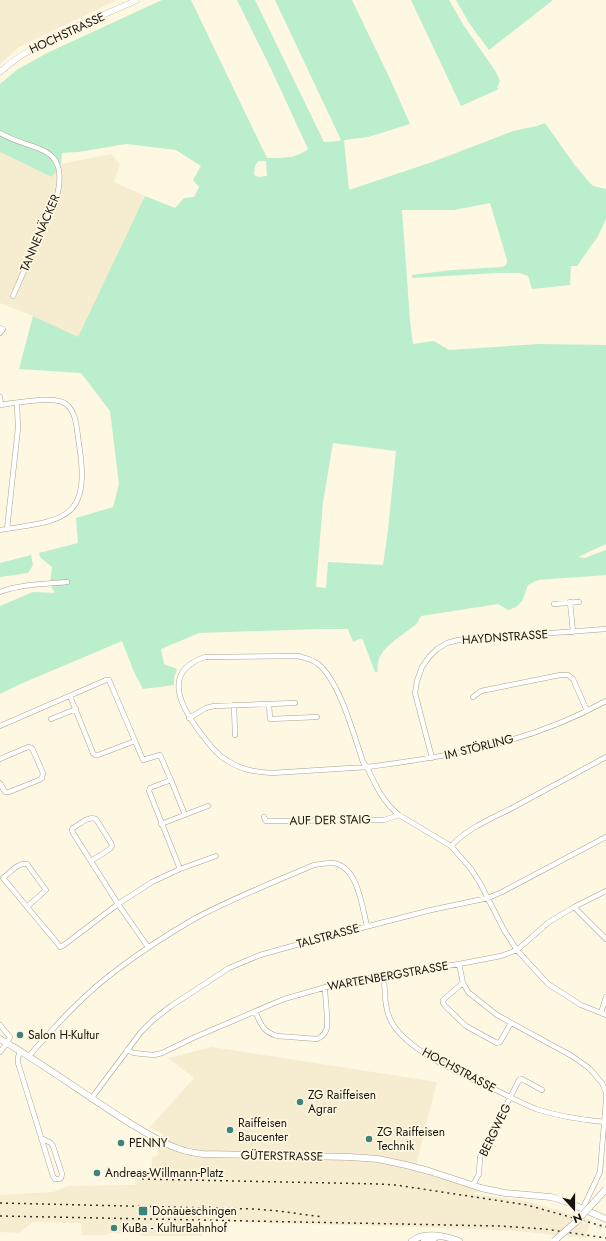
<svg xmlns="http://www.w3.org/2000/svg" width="606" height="1241" viewBox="0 0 606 1241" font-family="Jost,sans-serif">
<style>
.built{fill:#f6ecd0}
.green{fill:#baeecc;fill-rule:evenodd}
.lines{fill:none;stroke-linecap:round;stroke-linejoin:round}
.minor-casing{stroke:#aaa390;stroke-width:5.5}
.tertiary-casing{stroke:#aaa390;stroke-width:6}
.secondary-casing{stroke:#aaa390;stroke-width:7}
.minor{stroke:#fff;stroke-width:4.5}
.tertiary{stroke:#fff;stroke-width:5.5}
.secondary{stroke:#fff;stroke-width:6}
.rail{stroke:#343128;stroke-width:1.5;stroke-dasharray:2 4;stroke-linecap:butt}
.secondary-bridge-casing{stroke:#aaa390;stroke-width:7;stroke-linecap:butt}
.secondary-bridge{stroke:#fff;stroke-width:6}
.poi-dot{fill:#3d847e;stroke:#fef7e2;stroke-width:1.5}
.labels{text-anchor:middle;stroke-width:3.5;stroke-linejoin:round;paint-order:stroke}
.street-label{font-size:12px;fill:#18150e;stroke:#fef7e2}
.poi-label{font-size:12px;fill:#18150e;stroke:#fef7e2;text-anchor:start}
</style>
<rect width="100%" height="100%" fill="#fef7e2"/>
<!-- built -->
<path class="built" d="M 0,0 L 117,0 L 19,47 L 0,64 Z
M 0,152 L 52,177 L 61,164 L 111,154 L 120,164 L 114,182 L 145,196 L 78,338 L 33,316 L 0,303 Z
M 212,1047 L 437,1082 L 415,1170 L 480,1190 L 473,1194 L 527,1201 L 591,1220 L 585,1238 L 516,1231 L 478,1229 L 203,1221 L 202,1236 L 143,1236 L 136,1234 L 109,1233 L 106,1235 L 82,1235 L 81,1223 L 33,1222 L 18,1233 L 0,1232 L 0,1195 L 53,1192 L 68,1186 L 135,1185 L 135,1175 L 151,1176 L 152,1157 L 157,1156 L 163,1134 L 150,1127 L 194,1078 L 168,1058 Z"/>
<!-- green -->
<path class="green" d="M 162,0 L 191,0 L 267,158 C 282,158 295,159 308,149 L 273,73 L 237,0 L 255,0 L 324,142 L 339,141 L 341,140 L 275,0 L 352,0 L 391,81 L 410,124 L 368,137 L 344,140 L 349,190 L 435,161 L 513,131 L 537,126 L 545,123 L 574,164 L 590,183 L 593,186 L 606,189 L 606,219 L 598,236 L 577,266 L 571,266 L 570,285 L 532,289 L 528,276 L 520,273 L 496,273 L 413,278 L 411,275 L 453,270 L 502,267 C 506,266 507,264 507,260 L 490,203 L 454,210 L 402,210 L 410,320 L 413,344 L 434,341 L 449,350 L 538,344 L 606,345 L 606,544 L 578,557 L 585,558 L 606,550 L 606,575 L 538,580 L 528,585 C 523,598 523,606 508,610 L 498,604 L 421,616 C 419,620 417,624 414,626 C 399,638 374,650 378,672 L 375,672 L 362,638 L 353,642 L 348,629 L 318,629 L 199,633 L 161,649 L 164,664 L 177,669 L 174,678 L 174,685 L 143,689 L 134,672 L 122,641 L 18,685 L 0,694 L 0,606 L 33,592 L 55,593 L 50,584 L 52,567 L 40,557 L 39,553 L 78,543 L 76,518 L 113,507 L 119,484 L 110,411 L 81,373 L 19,369 L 33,316 L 78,337 L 145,196 L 175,208 L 184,198 L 194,197 L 199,187 L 193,180 L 201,166 L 176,150 L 126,144 L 78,152 L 62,153 L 61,164 L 52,177 L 0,152 L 0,84 L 18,69 L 49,52 ZM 258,161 L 266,161 L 267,176 L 258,177 L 254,175 L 255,166 ZM 333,443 L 396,451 L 388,530 L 383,565 L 328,562 L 326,588 L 316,587 L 323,502 Z
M 411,0 L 449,0 L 464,26 L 496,72 L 500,81 L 497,88 L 499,89 L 461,106 Z
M 456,0 L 553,0 L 489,50 L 469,23 Z
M 31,555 L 33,565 L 28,573 L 0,577 L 0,563 Z"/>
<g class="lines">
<defs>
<path id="minor" d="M 0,133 C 32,152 70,143 57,196 L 13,296
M 0,328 L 3,329 L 0,333
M 0,397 L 1,405
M 0,405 C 16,403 54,395 66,404 C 77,412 77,432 79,444 C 91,520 65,520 0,530
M 7,529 L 18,428 L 17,403
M 0,592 C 22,584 44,584 67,582
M 570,602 L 573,632
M 554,604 L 579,602
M 298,656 C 305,658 312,659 318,664 C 339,680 354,735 363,762 L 367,767 L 272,773 C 255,772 242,770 228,761 C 217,755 210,745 202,735 C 182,709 160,672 205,657 Z
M 473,697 L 481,691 L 560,675 L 568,675 L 573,679 L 587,711
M 606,701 C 530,743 453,756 367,767 C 375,785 383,802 399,815 L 451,846 L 471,869 L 480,883 L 504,930 L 517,950 L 548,984 L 581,1005 L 606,1015
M 269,704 L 270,719 L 317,717
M 234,705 L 235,735
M 189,718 L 206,708 L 214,706 L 295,703
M 51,719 L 76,709
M 0,726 L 106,680 L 109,680 L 135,741 L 98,755 L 95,755 L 93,753 L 70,696
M 135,741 L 143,760 L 160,755 L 171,780 L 150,788 L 149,791 L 180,869
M 432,758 L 415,693 L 417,681 L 422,667 L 429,657 L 437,649 L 447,643 L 458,640 L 606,629
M 0,759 L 28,747 L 32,748 L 43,773 L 42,778 L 39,780 L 9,792 L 5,792 L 0,783
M 171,780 L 185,815
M 264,817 L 266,821 L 384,820 L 399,815
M 161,824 L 208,806
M 451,846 C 469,827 491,819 514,807 C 545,790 575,774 606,757
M 28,906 L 46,890 L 27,864 C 18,862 10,873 3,878 L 58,944 L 60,947 L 64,945 L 118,904 L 73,833 L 72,830 L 73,828 C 80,824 88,816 96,819 L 111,843 L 112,846 L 110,849 L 91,861
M 574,907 L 606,939
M 148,947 L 118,904 L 152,882 L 180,869 L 216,856
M 459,964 L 463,983 L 468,992 L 497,1015 L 572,1056 L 589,1068 L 602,1083 L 606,1092 L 606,1101 L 600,1172 L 583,1208
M 384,976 C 385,993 384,1012 394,1026 C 413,1054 469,1078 500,1092 C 512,1098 524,1104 536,1109 C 558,1116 582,1120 605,1122
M 463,983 L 443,1000 L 443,1003 L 445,1006 L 466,1026 L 497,1043 L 500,1042 L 511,1023
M 255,1011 C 261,1024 262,1031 277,1036 L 317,1039 C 322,1037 326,1033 327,1027 C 328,1017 325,998 325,987
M 601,1013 L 606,997
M 0,1025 L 10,1037 L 7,1043 L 0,1052
M 127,1050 L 134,1053 L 143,1054 L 154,1055 L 162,1053 L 193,1038 L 284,999 L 344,982 L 459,964 L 501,956 L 517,950 L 549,922 L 574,907 L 606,891
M 21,1051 L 18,1057 L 18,1063 L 53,1176 L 55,1179 L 59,1179 L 61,1178 L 62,1174 L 53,1146 L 51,1143 L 41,1138
M 29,1056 C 56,1025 84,994 118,969 C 142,951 168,934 194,919 C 233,898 274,882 314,865 C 320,864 326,863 333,863 C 358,866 362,907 367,926
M 91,1099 L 141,1032 L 153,1020 L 171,1006 L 229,968 L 260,955 L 303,943 L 431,910 L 488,898 L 502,892 L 606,837
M 473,1185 L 479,1174 L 480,1157 L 519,1080 L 522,1079 L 542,1090"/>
<path id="tertiary" d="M 0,72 C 40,37 90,22 137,0"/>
<path id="secondary" d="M 0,1039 C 44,1064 85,1095 128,1122 C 151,1136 175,1152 203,1154 L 350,1157 L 378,1159 L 406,1165 L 429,1171 L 481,1188 L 505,1193 L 551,1197 L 565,1201 L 606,1219
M 412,1241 C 425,1231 445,1236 459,1241
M 424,1241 L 435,1238"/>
</defs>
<!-- minor casing -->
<use href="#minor" class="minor-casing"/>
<!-- tertiary casing -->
<use href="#tertiary" class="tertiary-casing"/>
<!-- secondary casing -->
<use href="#secondary" class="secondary-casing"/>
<!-- minor -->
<use href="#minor" class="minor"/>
<!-- tertiary -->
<use href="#tertiary" class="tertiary"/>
<!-- secondary -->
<use href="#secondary" class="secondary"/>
<!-- rail -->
<path class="rail" d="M 142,1179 L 378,1184 L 396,1185 L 527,1205 L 606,1227
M 0,1203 L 254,1209 L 278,1211 L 323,1217
M 0,1216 L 499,1226 L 545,1229 L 606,1238"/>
<defs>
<path id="secondary-bridge" d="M 554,1241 L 577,1221 L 606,1189"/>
</defs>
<!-- secondary-bridge casing -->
<use href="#secondary-bridge" class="secondary-bridge-casing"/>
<!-- secondary-bridge -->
<use href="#secondary-bridge" class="secondary-bridge"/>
</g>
<!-- markers -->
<g class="poi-dot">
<circle cx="20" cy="1035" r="4"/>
<circle cx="300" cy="1102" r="4"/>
<circle cx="230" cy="1130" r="4"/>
<circle cx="369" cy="1139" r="4"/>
<circle cx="121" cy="1143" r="4"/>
<circle cx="97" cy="1173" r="4"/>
<rect x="138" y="1206" width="10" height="10" rx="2"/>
<circle cx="114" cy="1228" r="4"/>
</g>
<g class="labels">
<!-- street labels -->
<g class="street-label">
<text transform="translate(67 33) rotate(-25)" y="4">HOCHSTRASSE</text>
<text transform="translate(40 233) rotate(-67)" y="4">TANNENÄCKER</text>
<text transform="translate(505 637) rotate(-4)" y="4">HAYDNSTRASSE</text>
<text transform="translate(479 747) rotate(-14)" y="4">IM STÖRLING</text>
<text transform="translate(330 820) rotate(-1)" y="4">AUF DER STAIG</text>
<text transform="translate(328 936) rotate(-15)" y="4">TALSTRASSE</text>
<text transform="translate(388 976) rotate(-10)" y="4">WARTENBERGSTRASSE</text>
<text transform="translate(459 1070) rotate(28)" y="4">HOCHSTRASSE</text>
<text transform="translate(495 1130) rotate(-64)" y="4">BERGWEG</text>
<text transform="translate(282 1156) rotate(1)" y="4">GÜTERSTRASSE</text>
</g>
<!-- poi labels -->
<g class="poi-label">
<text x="28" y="1039">Salon H-Kultur</text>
<text x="308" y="1099">ZG Raiffeisen<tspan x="308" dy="14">Agrar</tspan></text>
<text x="238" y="1127">Raiffeisen<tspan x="238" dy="14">Baucenter</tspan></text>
<text x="377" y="1136">ZG Raiffeisen<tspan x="377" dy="14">Technik</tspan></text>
<text x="129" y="1147">PENNY</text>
<text x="105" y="1177">Andreas-Willmann-Platz</text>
<text x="152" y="1215">Donaueschingen</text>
<text x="122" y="1232">KuBa - KulturBahnhof</text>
</g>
</g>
<!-- north arrow -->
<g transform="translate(574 1209) rotate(159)" stroke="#fef7e2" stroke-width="3" paint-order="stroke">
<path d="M0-3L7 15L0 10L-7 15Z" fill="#18150e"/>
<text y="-6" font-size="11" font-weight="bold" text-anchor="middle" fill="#18150e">N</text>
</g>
</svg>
